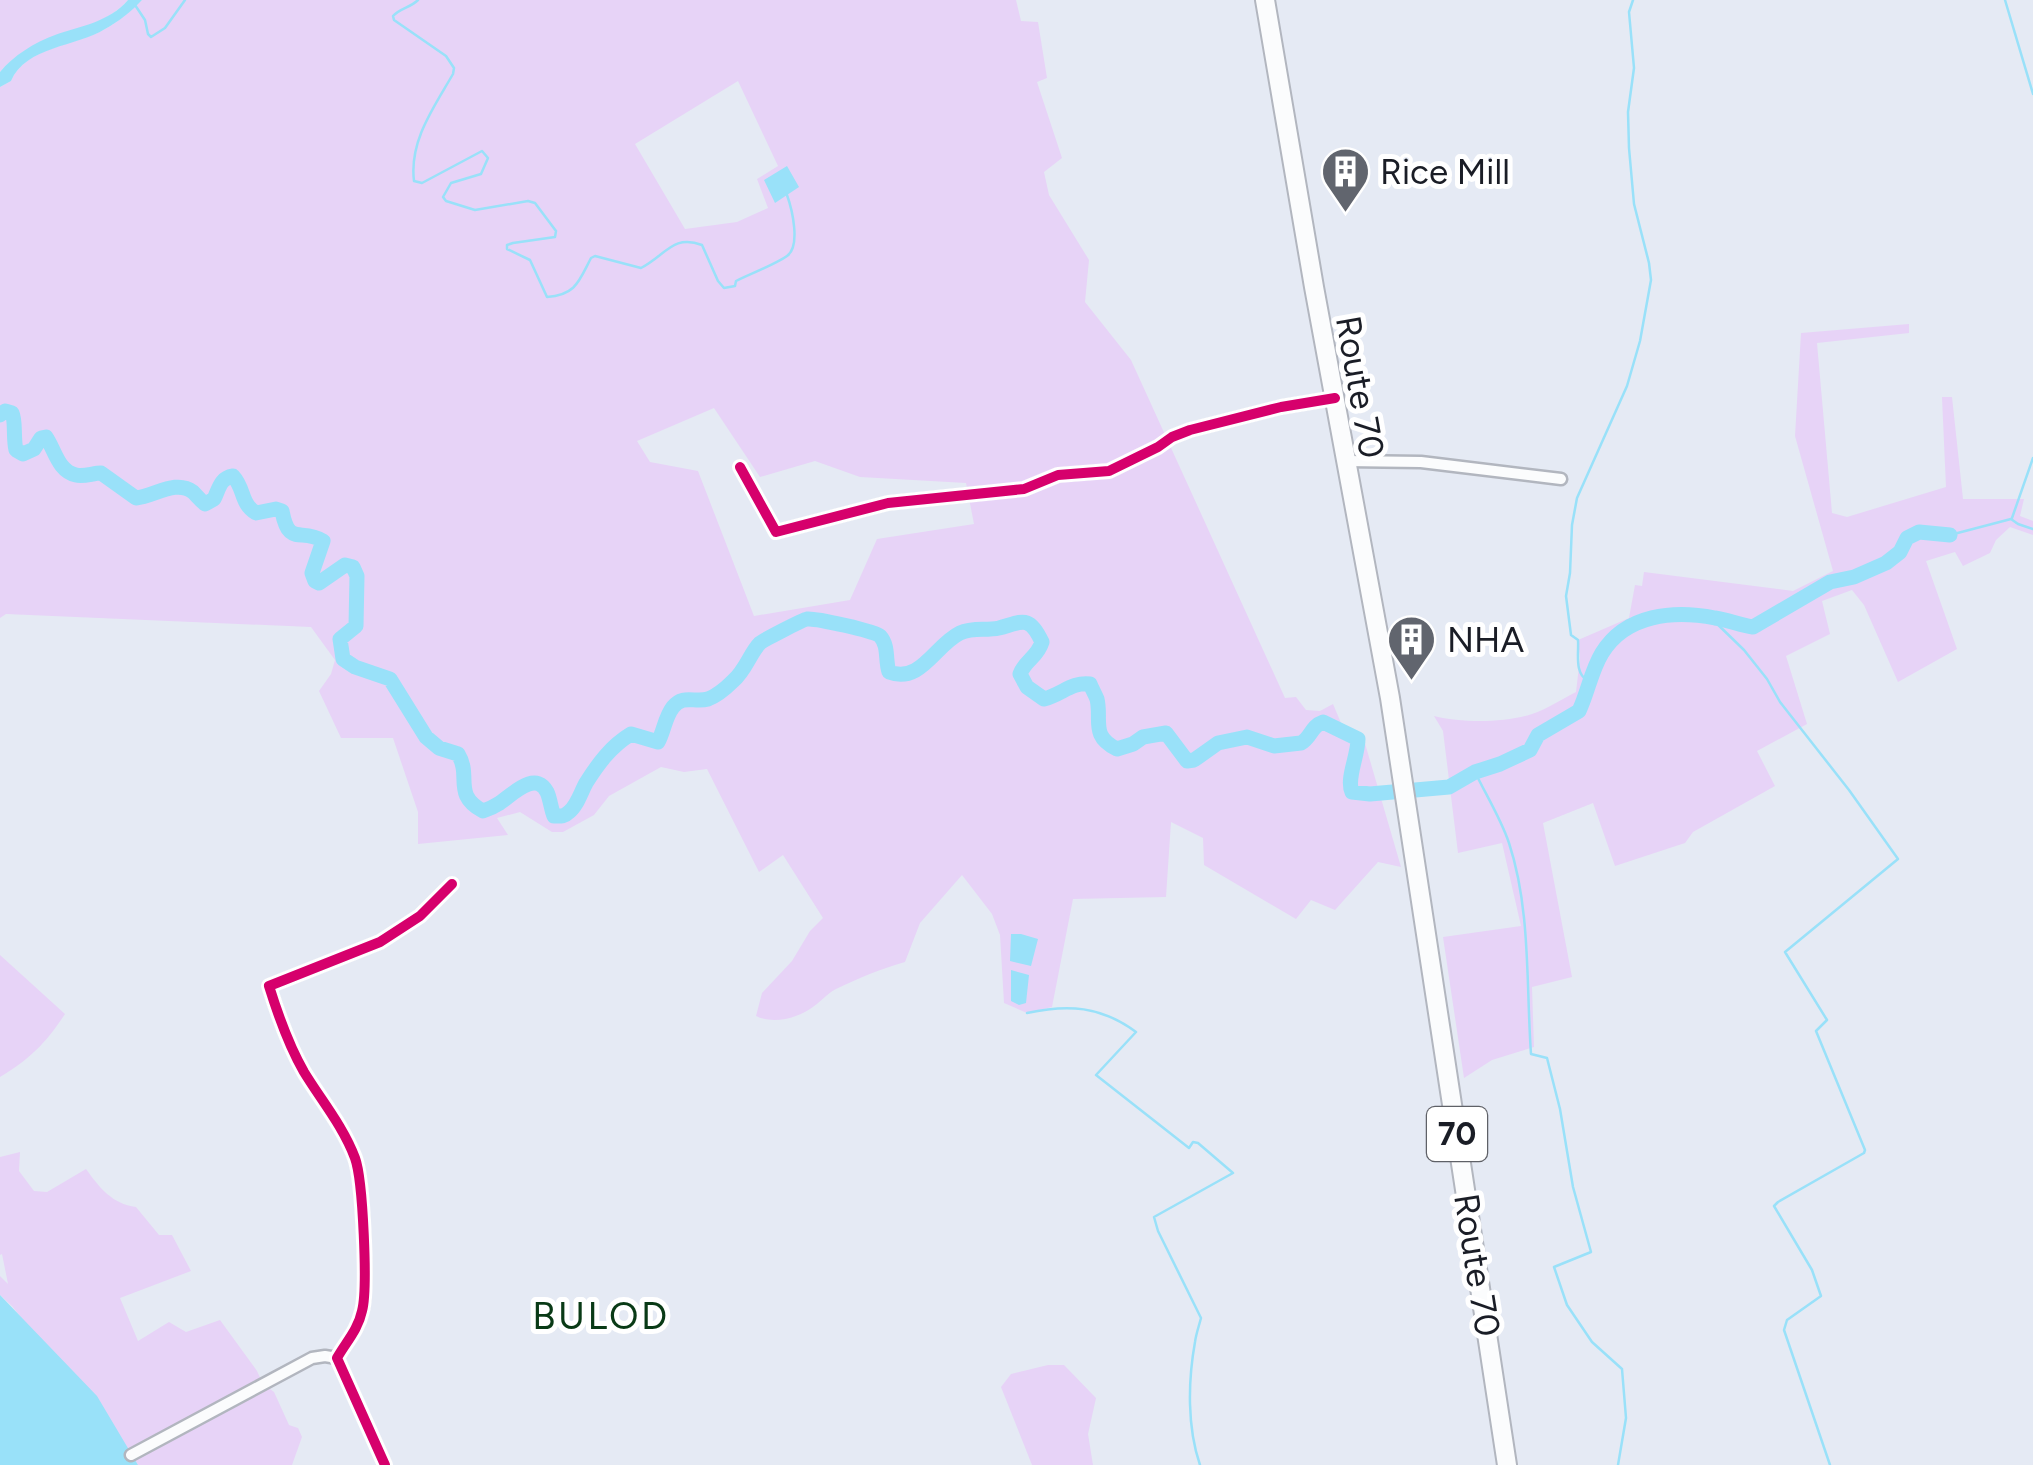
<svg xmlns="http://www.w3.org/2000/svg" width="2033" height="1465" viewBox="0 0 2033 1465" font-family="Figtree,sans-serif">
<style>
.green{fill:#e7d3f7;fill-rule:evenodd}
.water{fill:#99e1f9}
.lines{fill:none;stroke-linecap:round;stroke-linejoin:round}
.stream{stroke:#99e1f9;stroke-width:2.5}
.river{stroke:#99e1f9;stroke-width:15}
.street-casing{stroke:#b2b6bf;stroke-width:15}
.highway-casing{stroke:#b2b6bf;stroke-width:22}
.street{stroke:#fbfcfd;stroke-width:10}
.highway{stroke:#fbfcfd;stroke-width:18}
.cycleway-casing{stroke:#fff;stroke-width:16}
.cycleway{stroke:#d6006c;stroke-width:10}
.labels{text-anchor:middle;stroke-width:10;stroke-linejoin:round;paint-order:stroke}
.shield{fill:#fff;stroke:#5f6167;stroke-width:2.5}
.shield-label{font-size:32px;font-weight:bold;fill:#1a1d26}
.poi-label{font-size:35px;fill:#1a1d26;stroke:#fff;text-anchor:start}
.street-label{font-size:35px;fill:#1a1d26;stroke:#fff}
.neighbourhood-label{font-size:38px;letter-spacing:2.5px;fill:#093a16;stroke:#fff}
</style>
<rect width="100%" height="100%" fill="#e5eaf4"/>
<!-- green -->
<path class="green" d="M 0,0 L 128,0 C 95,37 37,29 0,72 Z
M 142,0 L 1016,0 L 1021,21 L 1038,22 L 1047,78 L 1037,82 L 1062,158 L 1044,172 L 1049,195 L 1089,260 L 1085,302 L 1131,360 L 1285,698 L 1296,697 L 1306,710 L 1320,711 L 1333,704 L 1344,730 L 1362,733 L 1401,867 L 1378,862 L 1335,910 L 1311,900 L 1296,919 L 1204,865 L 1203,838 L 1171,822 L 1166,897 L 1073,899 L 1052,1007 L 1027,1013 L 1004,1003 L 1000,935 L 992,914 L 962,875 L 920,923 L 905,962 C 880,969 859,978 836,989 C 826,994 820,1003 810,1009 C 795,1019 772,1024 756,1016 L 762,993 L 792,961 L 810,931 L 823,918 L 783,855 L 759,872 L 707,769 L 684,772 L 661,767 L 609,796 L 594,815 L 563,832 L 552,832 L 520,812 L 497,818 L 508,835 L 418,844 L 418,812 L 393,738 L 341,738 L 319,691 L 331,674 L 335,660 L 311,627 L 6,614 L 0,618 L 0,87 L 11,81 C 26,46 76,46 105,29 C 118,22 131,10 142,0 ZM 738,81 L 778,166 L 757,179 L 768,208 L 737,222 L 685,229 L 635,144 ZM 714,408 L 760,477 L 815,461 L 860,477 L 966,483 L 974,524 L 877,539 L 850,600 L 754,616 L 698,471 L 650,462 L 637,441 Z
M 1909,324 L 1909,333 L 1817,343 L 1832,513 L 1847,517 L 1946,487 L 1942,397 L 1952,397 L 1963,499 L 2024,499 L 2020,516 L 2033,521 L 2033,535 L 2010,527 L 1996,540 L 1990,553 L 1963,566 L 1955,552 L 1926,561 L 1957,649 L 1898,682 L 1864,605 L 1852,590 L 1822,601 L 1830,634 L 1786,656 L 1807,724 L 1757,751 L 1775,786 L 1693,832 L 1685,843 L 1615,866 L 1593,803 L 1543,823 L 1572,977 L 1532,987 L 1534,1047 L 1492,1060 L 1464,1078 L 1443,937 L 1521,926 L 1502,843 L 1458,853 L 1443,731 L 1434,716 C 1462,723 1504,723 1532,714 C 1547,709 1562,699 1576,692 L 1580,658 L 1578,640 L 1629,618 L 1635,585 L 1642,586 L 1644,572 L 1793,591 L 1833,571 L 1795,436 L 1801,333 Z
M 0,955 L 65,1014 C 46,1043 30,1059 0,1077 Z
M 20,1152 L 19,1171 L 34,1191 L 47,1192 L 86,1169 C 99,1187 112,1204 136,1207 L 159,1235 L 172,1235 L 191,1271 L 120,1298 L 138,1341 L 169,1322 L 186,1332 L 220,1320 L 257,1371 L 263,1384 L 274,1392 L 289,1425 L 298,1428 L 302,1437 L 292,1465 L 138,1465 L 12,1306 L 0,1295 L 0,1276 L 8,1284 L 2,1254 L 0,1255 L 0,1157 Z
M 1048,1365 L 1064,1365 L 1096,1398 L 1088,1434 L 1093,1465 L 1032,1465 L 1001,1387 L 1011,1374 Z"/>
<!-- water -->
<path class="water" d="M 128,0 L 142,0 C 132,11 118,22 105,29 C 76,47 26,46 11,81 L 0,87 L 0,72 C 13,56 35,42 55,35 C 81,26 109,22 128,0 Z
M 787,166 L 799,187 L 775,203 L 764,180 Z
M 1011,934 L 1021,934 L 1038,939 L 1031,966 L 1010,961 Z
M 1011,970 L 1029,975 L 1026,1003 L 1019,1005 L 1011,1001 Z
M 0,1295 L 97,1396 L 138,1465 L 0,1465 Z"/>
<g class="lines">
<!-- stream -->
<path class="stream" d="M 418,0 C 410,8 400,8 393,16 L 394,20 L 446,56 L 454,68 L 453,74 C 434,107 409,141 414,181 L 422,183 L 482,151 L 488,158 L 481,174 L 451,183 L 443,197 L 446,201 L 475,210 L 528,201 L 535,203 L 556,231 L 555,237 L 513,243 L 507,245 L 507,249 L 530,260 L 547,297 C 576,295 579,281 591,258 L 595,256 L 641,268 C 666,255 673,234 702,245 L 718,281 L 724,288 L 735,286 L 736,281 C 750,274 776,264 787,256 C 801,246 792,209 787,195
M 2005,0 L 2033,94
M 135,5 L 145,20 L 148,34 L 151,37 L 165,28 L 185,0
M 2012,518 L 2033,458
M 1950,535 L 2011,519 L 2018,524 L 2033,529
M 1710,617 L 1744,650 L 1767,679 L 1780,702 L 1849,790 L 1898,859 L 1785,952 L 1827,1020 L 1816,1031 L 1865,1150 L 1864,1153 L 1778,1202 L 1774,1206 L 1812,1270 L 1821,1296 L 1787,1320 L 1784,1330 L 1830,1465
M 1588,681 C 1574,673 1579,654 1578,640 L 1571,635 L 1566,596 L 1570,573 L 1572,525 L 1577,498 L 1627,386 L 1640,341 L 1651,280 L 1649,263 L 1634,204 L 1629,148 L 1628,112 L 1634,68 L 1629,12 L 1633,0
M 1475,772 C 1486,795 1501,819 1509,843 C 1531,910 1526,984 1531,1054 L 1547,1058 L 1560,1109 L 1573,1187 L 1591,1252 L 1554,1267 L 1567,1305 L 1592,1342 L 1622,1369 L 1626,1418 L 1618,1465
M 1027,1013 C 1068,1004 1101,1006 1136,1032 L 1096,1075 L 1189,1148 L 1193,1142 L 1198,1143 L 1233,1173 L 1154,1217 L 1158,1231 L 1201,1318 C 1199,1326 1196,1334 1195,1342 C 1188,1381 1187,1427 1200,1465"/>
<!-- river -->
<path class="river" d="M 0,415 L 5,411 L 12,413 C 16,421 13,438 16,450 L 23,454 L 34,449 L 41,438 L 46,437 C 55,450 58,471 76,475 C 84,477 93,473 101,473 L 136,498 C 155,496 176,479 193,492 C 197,496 200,500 205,504 L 214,499 C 219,489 220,478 233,476 C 245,489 240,503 256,513 L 276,509 L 282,511 C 289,548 301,527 323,541 L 312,573 L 315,581 L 319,583 L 345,565 L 353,567 L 357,576 L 356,626 L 340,639 L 343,659 L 355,667 L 390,679 L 426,737 L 439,748 L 458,754 C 472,777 452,794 483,811 C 486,810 495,806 498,804 C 510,797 535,769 547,792 C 550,798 551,809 554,816 C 560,816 564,817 569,812 C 577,806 581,792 586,783 C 598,764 611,746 631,734 L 658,742 C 664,731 665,717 673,707 C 683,694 695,703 708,699 C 716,696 727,687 733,681 C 746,670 750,653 760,643 C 762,641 802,620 807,619 C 815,618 875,631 880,636 C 889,646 885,660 889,672 C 921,684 935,645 960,633 C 973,627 986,631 999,628 C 1022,622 1029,614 1042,642 C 1037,658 1026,659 1020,674 L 1027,687 L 1044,699 C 1063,694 1071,682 1090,684 C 1092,689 1095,694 1097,699 C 1102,720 1090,736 1117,749 L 1133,744 L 1143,737 L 1166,733 L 1187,761 L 1194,760 L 1218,743 L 1247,737 L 1274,746 L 1301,743 C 1311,738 1311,726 1323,722 L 1358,739 C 1358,756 1346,779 1352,792 L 1370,794 L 1449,787 L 1475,772 L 1500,764 L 1530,750 L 1538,735 L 1579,711 C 1588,692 1591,671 1602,653 C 1626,614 1674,610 1715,618 C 1728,620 1740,625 1753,627 L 1830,582 L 1854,577 L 1886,563 L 1900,552 L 1907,538 L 1919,532 L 1950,535"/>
<defs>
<path id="street" d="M 1346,461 L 1421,462 L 1561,479
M 740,467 L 776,532 L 888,503 L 1024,489 L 1058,475 L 1109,471 L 1158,447 L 1172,437 L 1190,430 L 1281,407 L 1335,398
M 131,1455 L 312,1358 L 325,1356 L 337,1358
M 385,1465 L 337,1358 C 346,1342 358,1330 362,1311 C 368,1289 363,1180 355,1158 C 343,1126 321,1100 304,1072 C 289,1046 278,1015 269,986 L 380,942 L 420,916 L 452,884"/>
<path id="highway" d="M 1265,0 L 1314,287 L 1390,698 L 1507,1465"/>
</defs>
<!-- street casing -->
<use href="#street" class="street-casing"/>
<!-- highway casing -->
<use href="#highway" class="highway-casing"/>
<!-- street -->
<use href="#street" class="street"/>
<!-- highway -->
<use href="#highway" class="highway"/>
<defs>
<path id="cycleway" d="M 740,467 L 776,532 L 888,503 L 1024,489 L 1058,475 L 1109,471 L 1158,447 L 1172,437 L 1190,430 L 1281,407 L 1335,398
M 385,1465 L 337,1358 C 346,1342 358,1330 362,1311 C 368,1289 363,1180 355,1158 C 343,1126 321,1100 304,1072 C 289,1046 278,1015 269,986 L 380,942 L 420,916 L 452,884"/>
</defs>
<!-- cycleway casing -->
<use href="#cycleway" class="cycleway-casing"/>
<!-- cycleway -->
<use href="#cycleway" class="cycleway"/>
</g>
<!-- icons -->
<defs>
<symbol id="building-pin" viewBox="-11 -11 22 30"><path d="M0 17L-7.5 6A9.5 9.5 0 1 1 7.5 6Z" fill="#61656e" stroke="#fff"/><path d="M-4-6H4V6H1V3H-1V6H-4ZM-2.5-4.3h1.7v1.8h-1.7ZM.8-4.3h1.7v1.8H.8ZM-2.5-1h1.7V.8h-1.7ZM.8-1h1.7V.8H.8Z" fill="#fff"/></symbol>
</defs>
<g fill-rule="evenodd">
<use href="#building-pin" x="1318" y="144" width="55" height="75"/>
<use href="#building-pin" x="1384" y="612" width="55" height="75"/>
</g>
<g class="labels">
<!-- shield labels -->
<rect class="shield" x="1427" y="1107" width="60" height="54" rx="8"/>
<g class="shield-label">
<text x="1457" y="1145">70</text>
</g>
<!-- poi labels -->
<g class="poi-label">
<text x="1380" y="184">Rice Mill</text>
<text x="1447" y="652">NHA</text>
</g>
<!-- street labels -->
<g class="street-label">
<text transform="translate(1360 387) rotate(80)" y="12">Route 70</text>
<text transform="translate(1477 1265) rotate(81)" y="12">Route 70</text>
</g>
<!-- neighbourhood labels -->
<g class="neighbourhood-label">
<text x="601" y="1329">BULOD</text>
</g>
</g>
</svg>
